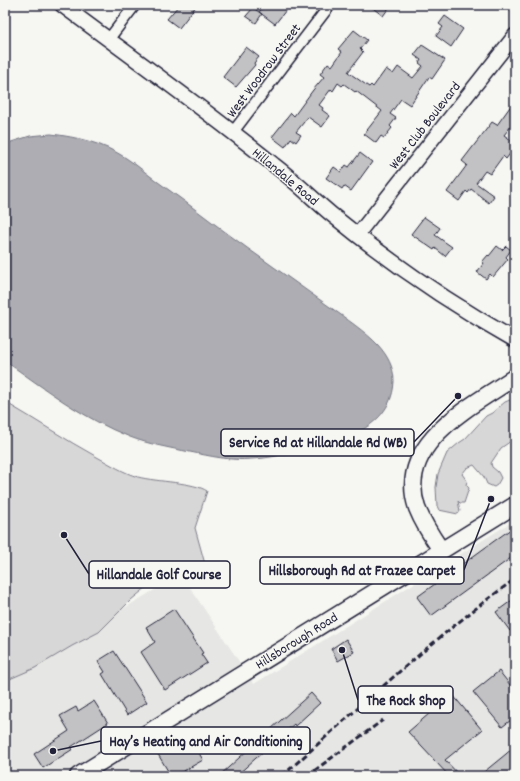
<svg xmlns="http://www.w3.org/2000/svg" width="520" height="781" viewBox="0 0 520 781" font-family="Dekko,sans-serif">
<style>
.built{fill:#e6e6e4}
.green{fill:#d7d7d7;stroke:#7c7c89}
.water{fill:#adadb3;stroke:#757583}
.building{fill:#c2c2c4;stroke:#22223b}
.lines{fill:none;stroke-linecap:round;stroke-linejoin:round}
.minor-casing{stroke:#22223b;stroke-width:13}
.tertiary-casing{stroke:#22223b;stroke-width:16}
.secondary-casing{stroke:#22223b;stroke-width:17}
.primary-casing{stroke:#22223b;stroke-width:19}
.minor{stroke:#f6f6f2;stroke-width:10}
.tertiary{stroke:#f6f6f2;stroke-width:13}
.secondary{stroke:#f6f6f2;stroke-width:14}
.primary{stroke:#f6f6f2;stroke-width:16}
.rail{stroke:#22223b;stroke-width:3;stroke-dasharray:6 3;stroke-linecap:butt}
.labels{text-anchor:middle;stroke-width:3;stroke-linejoin:round;paint-order:stroke}
.street-label{font-size:14px;fill:#22223b;stroke:#f6f6f2}
.leader{fill:none;stroke:#22223b;stroke-width:1.5}
.callout-dot{fill:#22223b;stroke:#f6f6f2;stroke-width:1.5}
.callout{fill:#f6f6f2;stroke:#22223b;stroke-width:1.5}
.callout-label{font-size:15px;text-anchor:middle;font-weight:bold;fill:#22223b}
</style>
<rect width="100%" height="100%" fill="#f6f6f2"/>
<filter id="ink" filterUnits="userSpaceOnUse"><feTurbulence type="fractalNoise" baseFrequency=".025" numOctaves="2"/><feDisplacementMap in="SourceGraphic" scale="8" xChannelSelector="R" yChannelSelector="G"/><feConvolveMatrix kernelMatrix="1 2 1 2 8 2 1 2 1" color-interpolation-filters="sRGB"/></filter>
<g filter="url(#ink)">
<!-- built -->
<path class="built" d="M 515,520 L 515,776 L 5,776 L 5,680 L 181,574 L 254,684 Z"/>
<!-- green -->
<path class="green" d="M 515,398 L 515,445 L 511,441 L 501,448 L 491,463 L 492,467 L 498,472 L 501,478 L 497,485 L 494,487 L 487,484 L 484,477 L 474,465 L 467,468 L 462,474 L 467,481 L 466,485 L 469,488 L 464,503 L 460,503 L 458,501 L 460,511 L 458,514 L 439,510 L 437,506 L 436,487 L 438,474 L 447,453 L 459,443 L 465,439 L 486,416 L 492,413 L 505,402 Z
M 5,402 C 36,420 66,440 97,457 C 110,464 124,473 138,477 C 157,482 194,482 207,491 L 195,528 L 208,575 L 204,581 L 199,584 L 193,581 L 190,573 L 181,567 L 169,571 L 153,582 L 131,600 L 99,632 L 72,646 L 35,668 L 5,681 Z"/>
<!-- water -->
<path class="water" d="M 51,134 C 77,137 103,143 126,158 C 137,165 147,174 158,182 C 189,204 219,228 250,250 C 277,269 303,288 330,307 C 345,318 366,332 378,345 C 387,355 394,367 394,381 C 393,414 366,432 337,440 C 309,448 280,458 251,459 C 231,461 210,456 190,452 C 170,448 148,444 130,437 C 84,419 45,389 5,361 L 5,144 L 30,136 Z"/>
<!-- building -->
<path class="building" d="M 179,5 L 197,5 L 179,28 L 167,19 Z
M 265,5 L 290,5 L 275,24 L 259,12 Z
M 369,5 L 391,5 L 383,16 Z
M 253,8 L 262,14 L 256,23 L 246,16 Z
M 445,16 L 463,29 L 451,47 L 436,36 L 443,27 L 439,24 Z
M 354,30 L 367,40 L 360,49 L 363,52 L 348,72 L 369,87 L 371,85 L 373,87 L 386,69 L 393,74 L 398,67 L 413,78 L 423,66 L 419,63 L 421,60 L 414,55 L 422,45 L 445,60 L 432,79 L 429,77 L 410,105 L 401,99 L 390,114 L 396,118 L 390,126 L 392,128 L 384,138 L 381,136 L 376,143 L 364,134 L 382,111 L 356,91 L 355,92 L 344,84 L 342,86 L 338,83 L 333,91 L 331,89 L 319,105 L 323,108 L 322,110 L 330,116 L 322,127 L 308,117 L 296,132 L 301,135 L 296,142 L 291,138 L 285,147 L 272,137 L 291,113 L 294,116 L 313,90 L 324,77 L 320,74 L 328,63 L 332,66 L 342,52 L 338,49 Z
M 246,47 L 259,57 L 254,63 L 255,65 L 236,87 L 223,77 Z
M 515,100 L 515,121 L 504,135 L 515,143 L 515,147 L 506,159 L 503,156 L 490,174 L 485,171 L 476,183 L 494,196 L 489,203 L 471,189 L 468,193 L 466,191 L 459,201 L 447,192 L 467,165 L 462,161 L 492,122 L 497,125 Z
M 360,153 L 372,162 L 351,191 L 344,186 L 342,189 L 326,178 L 334,167 L 341,172 L 346,165 L 349,167 Z
M 424,217 L 440,228 L 435,235 L 452,247 L 445,256 L 435,248 L 434,250 L 411,234 Z
M 497,246 L 502,250 L 506,246 L 511,250 L 506,257 L 508,259 L 493,277 L 490,274 L 486,279 L 477,272 L 484,263 L 482,262 L 488,255 L 489,256 Z
M 515,526 L 515,555 L 431,616 L 417,597 Z
M 515,598 L 515,628 L 510,631 L 496,612 Z
M 174,609 L 203,653 L 201,654 L 207,663 L 165,690 L 141,652 L 155,642 L 146,627 Z
M 346,639 L 354,652 L 338,661 L 331,649 Z
M 114,651 L 147,702 L 127,715 L 102,674 L 105,672 L 98,661 Z
M 499,671 L 515,691 L 515,717 L 502,727 L 473,692 Z
M 311,693 L 320,703 L 295,726 L 294,724 L 236,776 L 219,776 Z
M 452,694 L 482,730 L 445,760 L 460,776 L 449,776 L 408,732 Z
M 94,701 L 108,723 L 71,747 L 73,749 L 43,768 L 34,754 L 69,731 L 60,716 L 76,707 L 78,711 Z
M 181,737 L 186,745 L 192,741 L 203,760 L 175,776 L 171,776 L 156,751 Z
M 515,746 L 515,776 L 479,776 L 506,754 Z"/>
<g class="lines">
<defs>
<path id="minor" d="M 108,40 L 135,5
M 233,132 L 330,5"/>
<path id="tertiary" d="M 358,234 L 515,35"/>
<path id="secondary" d="M 62,5 C 133,58 205,109 274,165 C 294,180 312,198 331,214 C 388,261 451,304 515,340"/>
<path id="primary" d="M 441,550 C 432,537 423,523 417,508 C 395,443 472,406 515,377
M 78,776 L 515,505"/>
</defs>
<!-- minor casing -->
<use href="#minor" class="minor-casing"/>
<!-- tertiary casing -->
<use href="#tertiary" class="tertiary-casing"/>
<!-- secondary casing -->
<use href="#secondary" class="secondary-casing"/>
<!-- primary casing -->
<use href="#primary" class="primary-casing"/>
<!-- minor -->
<use href="#minor" class="minor"/>
<!-- tertiary -->
<use href="#tertiary" class="tertiary"/>
<!-- secondary -->
<use href="#secondary" class="secondary"/>
<!-- primary -->
<use href="#primary" class="primary"/>
<!-- rail -->
<path class="rail" d="M 282,776 C 358,709 432,639 515,579
M 307,776 L 383,720"/>
</g>
</g>
<g class="labels">
<!-- street labels -->
<g class="street-label">
<text transform="translate(263 70) rotate(-53)" y="5">West Woodrow Street</text>
<text transform="translate(424 125) rotate(-52)" y="5">West Club Boulevard</text>
<text transform="translate(286 176) rotate(40)" y="5">Hillandale Road</text>
<text transform="translate(296 640) rotate(-32)" y="5">Hillsborough Road</text>
</g>
</g>
<!-- callouts -->
<path class="leader" d="M458 396L414 442M491 499L464 570M64 535L89 574M342 650L358 700M53 751L101 741"/>
<g class="callout-dot">
<circle cx="458" cy="396" r="4"/>
<circle cx="491" cy="499" r="4"/>
<circle cx="64" cy="535" r="4"/>
<circle cx="342" cy="650" r="4"/>
<circle cx="53" cy="751" r="4"/>
</g>
<g class="callout">
<rect x="221" y="429" width="193" height="27" rx="4"/>
<rect x="260" y="557" width="204" height="27" rx="4"/>
<rect x="89" y="561" width="141" height="27" rx="4"/>
<rect x="358" y="686" width="95" height="27" rx="4"/>
<rect x="101" y="727" width="209" height="27" rx="4"/>
</g>
<g class="callout-label">
<text x="318" y="447">Service Rd at Hillandale Rd (WB)</text>
<text x="362" y="575">Hillsborough Rd at Frazee Carpet</text>
<text x="159" y="579">Hillandale Golf Course</text>
<text x="406" y="705">The Rock Shop</text>
<text x="206" y="746">Hay’s Heating and Air Conditioning</text>
</g>
<!-- margin -->
<rect width="520" height="781" fill="none" stroke="#f6f6f2" stroke-width="20"/>
<rect x="10" y="10" width="500" height="761" fill="none" stroke="#22223b" stroke-width="1.5" filter="url(#ink)"/>
</svg>
